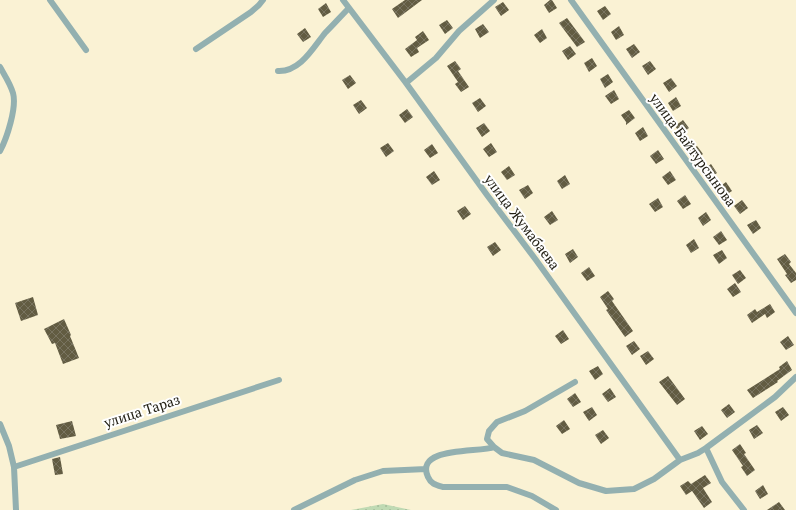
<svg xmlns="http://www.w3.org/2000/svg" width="796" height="510" viewBox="0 0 796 510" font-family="'PT Serif',serif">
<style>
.grass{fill:url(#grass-dots)}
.building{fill:url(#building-cross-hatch)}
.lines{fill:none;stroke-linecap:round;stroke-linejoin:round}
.minor{stroke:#93b0b0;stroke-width:6}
.labels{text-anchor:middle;stroke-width:4;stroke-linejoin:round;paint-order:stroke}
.street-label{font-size:14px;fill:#232015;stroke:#fff}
</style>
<defs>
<pattern id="grass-dots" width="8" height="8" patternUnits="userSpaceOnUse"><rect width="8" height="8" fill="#bfdab3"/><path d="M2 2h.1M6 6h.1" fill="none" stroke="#a4bb99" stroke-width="1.8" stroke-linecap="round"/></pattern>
<pattern id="building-cross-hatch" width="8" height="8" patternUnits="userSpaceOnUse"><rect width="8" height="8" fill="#625c42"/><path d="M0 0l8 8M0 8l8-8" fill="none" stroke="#797460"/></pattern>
</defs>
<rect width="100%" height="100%" fill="#faf2d4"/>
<!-- grass -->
<path class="grass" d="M 383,504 L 411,510 L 351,510 Z"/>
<!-- building -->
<path class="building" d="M 405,0 L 422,0 L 398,18 L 392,9 Z
M 550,0 L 552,0 L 557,8 L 549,13 L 544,5 Z
M 503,2 L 509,10 L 501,16 L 495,7 Z
M 326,3 L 331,12 L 323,17 L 318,9 Z
M 605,6 L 611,14 L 603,20 L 597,11 Z
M 567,18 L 585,42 L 577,47 L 559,23 Z
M 447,20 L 453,28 L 445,34 L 439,25 Z
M 483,24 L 489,32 L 480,38 L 475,29 Z
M 619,26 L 624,35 L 616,40 L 611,32 Z
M 305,28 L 311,37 L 303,42 L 297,34 Z
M 542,29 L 547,38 L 540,43 L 534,35 Z
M 423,31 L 429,40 L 417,48 L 419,52 L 411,57 L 405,49 L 417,40 L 415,37 Z
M 634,44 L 640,52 L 632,58 L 626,49 Z
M 570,46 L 576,54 L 568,60 L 562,51 Z
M 592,58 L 597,66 L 589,72 L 584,63 Z
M 455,61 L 461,69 L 458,71 L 469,87 L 461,92 L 455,84 L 458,82 L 447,66 Z
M 650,61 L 656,69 L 648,75 L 642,66 Z
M 608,74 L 613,82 L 605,88 L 600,79 Z
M 350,75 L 356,83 L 348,89 L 342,80 Z
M 671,78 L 677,86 L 669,92 L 663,83 Z
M 614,90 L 619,99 L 611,104 L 605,96 Z
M 676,97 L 681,106 L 673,111 L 668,103 Z
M 480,98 L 486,106 L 478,112 L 472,103 Z
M 361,100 L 367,108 L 359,114 L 353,105 Z
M 407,109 L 413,117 L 405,123 L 399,115 Z
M 629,110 L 635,118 L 626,125 L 626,122 L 621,115 Z
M 683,120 L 689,128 L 681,134 L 675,126 Z
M 484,123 L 490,131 L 482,137 L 476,128 Z
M 643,127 L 648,136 L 640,141 L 635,133 Z
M 388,143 L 394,151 L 386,157 L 380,148 Z
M 491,143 L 497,152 L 489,157 L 483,149 Z
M 432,144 L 438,153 L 430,158 L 424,150 Z
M 697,146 L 703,154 L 695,160 L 689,151 Z
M 658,150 L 664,159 L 656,164 L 650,156 Z
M 711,164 L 717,173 L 709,178 L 703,170 Z
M 509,166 L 515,175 L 507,180 L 501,172 Z
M 434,171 L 440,180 L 432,185 L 426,177 Z
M 670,171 L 676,180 L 668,185 L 662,177 Z
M 565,175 L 570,184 L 562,189 L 557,181 Z
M 726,182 L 732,191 L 724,196 L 718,188 Z
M 528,185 L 533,193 L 525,199 L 519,190 Z
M 685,195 L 691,204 L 683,209 L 677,201 Z
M 658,198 L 663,207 L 655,212 L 649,204 Z
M 742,200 L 748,208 L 740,214 L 734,206 Z
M 465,206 L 471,214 L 463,220 L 457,211 Z
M 552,211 L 558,220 L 550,225 L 544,217 Z
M 706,212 L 711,220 L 703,226 L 698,218 Z
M 756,220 L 761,228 L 753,234 L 747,225 Z
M 721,231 L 727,240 L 719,245 L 713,237 Z
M 694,239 L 699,248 L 691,253 L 686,245 Z
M 495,242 L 501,250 L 493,256 L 487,247 Z
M 573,249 L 578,257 L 570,263 L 565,254 Z
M 722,250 L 727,258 L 719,264 L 713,255 Z
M 785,254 L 791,262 L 789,264 L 796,273 L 796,280 L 791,283 L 785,275 L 787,274 L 777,259 Z
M 589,267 L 595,276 L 587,281 L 581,273 Z
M 740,270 L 746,278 L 738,284 L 732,275 Z
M 735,283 L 741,292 L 733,297 L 727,289 Z
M 608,291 L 614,299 L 612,301 L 633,331 L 625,337 L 606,310 L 608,309 L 600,297 Z
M 33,297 L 38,315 L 21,321 L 15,303 Z
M 770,304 L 775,312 L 767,318 L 765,314 L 752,323 L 747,315 L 755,309 L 757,312 Z
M 64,319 L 71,335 L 70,336 L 79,358 L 63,364 L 55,343 L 52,344 L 44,329 Z
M 563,330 L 569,339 L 561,344 L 555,336 Z
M 788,336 L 794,345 L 786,350 L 780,342 Z
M 634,341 L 640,349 L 632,355 L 626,346 Z
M 648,351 L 654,359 L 646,365 L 640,356 Z
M 787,361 L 792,370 L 777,381 L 778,382 L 753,398 L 747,390 L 780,369 L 779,367 Z
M 598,366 L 603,374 L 595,380 L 589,371 Z
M 668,376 L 685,399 L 677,405 L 659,382 Z
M 610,388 L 616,397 L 608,402 L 602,394 Z
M 575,393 L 581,402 L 573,407 L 567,399 Z
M 729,404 L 735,412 L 727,418 L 721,410 Z
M 592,407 L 597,415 L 589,421 L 583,412 Z
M 783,407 L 789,415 L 781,421 L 775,412 Z
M 564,420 L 570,429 L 562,434 L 556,426 Z
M 72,421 L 76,436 L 60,439 L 56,425 Z
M 757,425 L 763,433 L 754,439 L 749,430 Z
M 702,426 L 708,434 L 700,440 L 694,431 Z
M 603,430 L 609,438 L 601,444 L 595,435 Z
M 740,444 L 746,453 L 744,454 L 755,470 L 747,476 L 741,467 L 743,466 L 732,450 Z
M 60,457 L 63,474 L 55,475 L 52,459 Z
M 705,475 L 711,483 L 703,488 L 712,502 L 704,508 L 692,491 L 686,495 L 680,486 L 688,481 L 691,484 Z
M 763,485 L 768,494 L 760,499 L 755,491 Z
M 779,502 L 785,510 L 767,510 Z"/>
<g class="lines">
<!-- minor -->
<path class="minor" d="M 50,0 L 86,50
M 343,0 L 406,83 L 487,195 L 536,260 L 680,460
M 571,0 L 796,313
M 196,49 L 251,12 L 259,5 L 263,0
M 0,67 C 5,76 10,83 13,93 C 17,107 7,138 0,151
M 278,71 C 300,72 313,48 325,33 C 333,25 341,16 349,8
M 406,83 L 436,58 L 459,31 L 494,0
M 575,382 L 525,411 L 497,422 L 489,431 L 487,439 L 494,447 L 502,453 L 534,460 L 579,483 L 606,491 L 634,489 L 654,479 L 680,460 L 698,453 L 706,448 L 775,397 L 796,377
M 0,424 L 9,446 L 14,467 L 16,510
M 494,447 C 480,453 414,446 428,477 C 431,484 436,485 443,487 L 507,487 L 532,496 L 556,510
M 706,448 L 722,482 L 744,510
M 14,467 L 279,380
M 294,510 L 355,480 L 383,471 L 426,469"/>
</g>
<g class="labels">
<!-- street labels -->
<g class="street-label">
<text transform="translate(693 150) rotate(54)" y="5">улица Байтурсынова</text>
<text transform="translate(522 222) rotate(53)" y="5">улица Жумабаева</text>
<text transform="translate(142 411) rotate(-18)" y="5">улица Тараз</text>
</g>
</g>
</svg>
